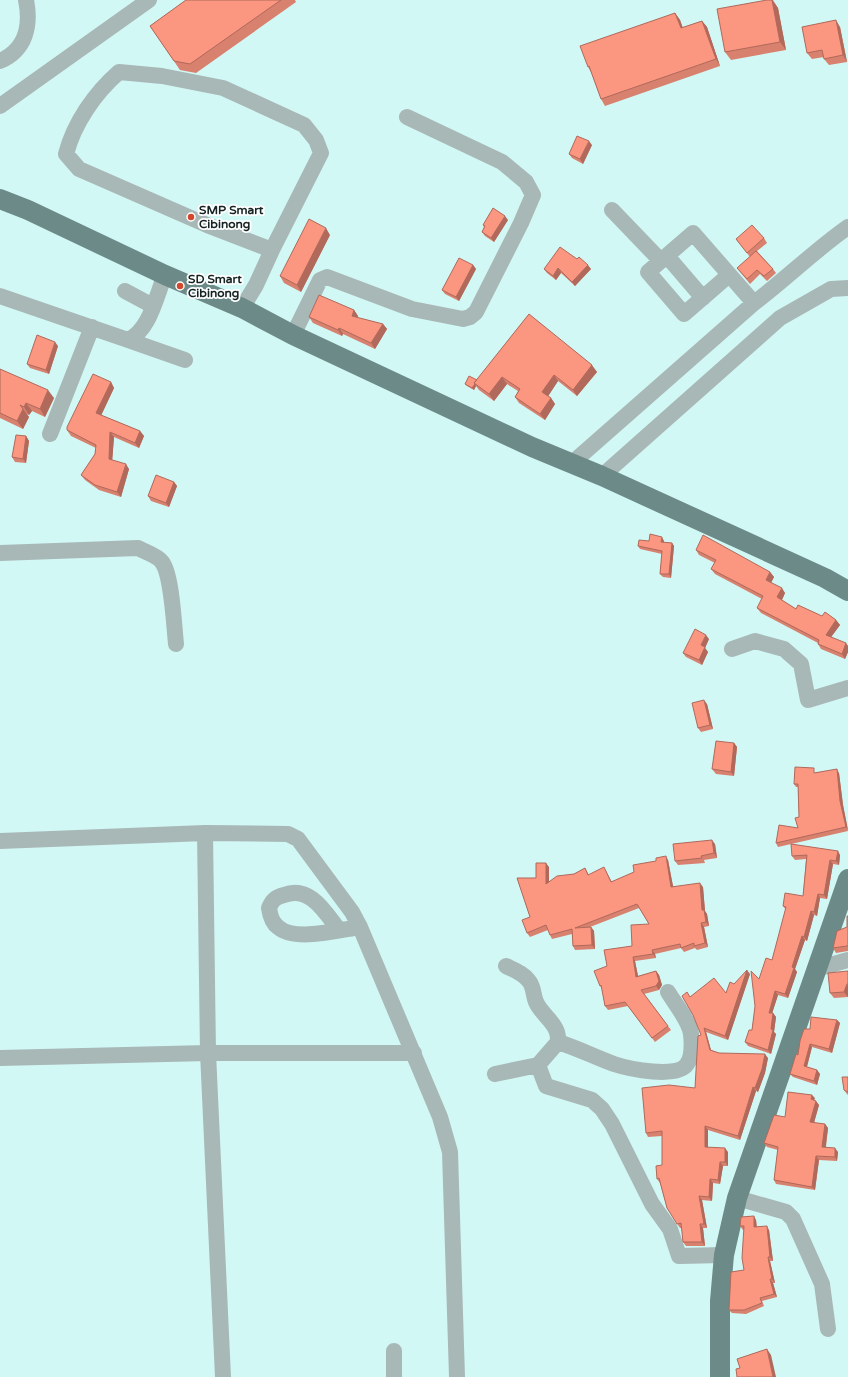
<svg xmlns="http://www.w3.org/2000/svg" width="848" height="1377" viewBox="0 0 848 1377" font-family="'Varela Round',sans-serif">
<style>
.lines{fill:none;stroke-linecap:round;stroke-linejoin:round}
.minor{stroke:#a8b8b7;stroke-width:16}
.major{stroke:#6c8a88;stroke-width:20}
.wall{fill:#d8816f}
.shaded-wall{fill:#b0695a}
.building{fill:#fb9681;stroke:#b0695a}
.poi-dot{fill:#d3472d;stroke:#fff;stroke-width:1.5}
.labels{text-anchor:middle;stroke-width:3.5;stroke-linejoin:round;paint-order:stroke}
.poi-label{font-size:12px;font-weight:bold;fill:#152323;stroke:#fff;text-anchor:start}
</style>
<rect width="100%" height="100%" fill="#d2f8f6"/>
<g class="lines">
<!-- minor -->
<path class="minor" d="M 0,61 C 26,50 31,25 26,0
M 0,106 L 149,0
M 612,210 L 661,261
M 667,256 L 703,298
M 729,275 L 684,314 L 648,272 L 693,233 L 754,303
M 125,291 L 153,306
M 0,296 L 128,340 C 150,330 156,296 165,275
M 242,308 L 256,285 L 272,250 L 321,153 L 316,140 L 304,125 L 223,88 L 162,76 L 119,72 C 95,93 74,123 66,154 L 79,169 L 207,225 L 272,250
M 293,335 L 320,280 L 327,277 L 412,309 L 463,319 L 470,317 L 476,312 L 521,223 L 533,195 L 526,182 L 502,162 L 407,117
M 128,340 L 185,360
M 50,434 L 92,327
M 571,464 L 754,303 C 786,279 815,250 848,227
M 602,476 L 780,318 L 831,289 L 848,288
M 0,553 L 138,548 C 145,552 157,555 162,562 C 172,575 174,626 176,644
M 732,649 L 755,641 L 784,649 L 801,664 L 808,700 L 848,688
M 205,833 L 208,1053 L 223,1377
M 0,841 L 205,833 L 288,834 L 298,839 L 352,912 L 360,927 L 440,1117 L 450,1152 L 457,1377
M 339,930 C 325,912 310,885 284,895 C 276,897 272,900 269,908 C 270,915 272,923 278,927 C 294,942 339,930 360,927
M 506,966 C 514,970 523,973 529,981 C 534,987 533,995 536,1002 C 542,1016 560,1024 558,1042
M 816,969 L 848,960
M 0,1058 L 208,1053 L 414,1053
M 538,1065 L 558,1042 C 577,1048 595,1057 614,1064 C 629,1069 678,1079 687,1064 C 693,1056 692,1044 691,1034 C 689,1020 675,1004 668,992
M 495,1074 L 538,1065 L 546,1086 L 592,1100 L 602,1109 L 612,1124 L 652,1204 L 670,1229 L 679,1256 L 724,1255
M 737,1198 L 786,1212 L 793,1219 L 822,1284 L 828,1329
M 394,1351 L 394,1377"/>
<!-- major -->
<path class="major" d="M 0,199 L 28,210 L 165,275 L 242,308 L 293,335 L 532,447 L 602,476 L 825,578 L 848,591
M 720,1377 L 720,1301 L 724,1255 L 737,1198 L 848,879"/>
</g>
<!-- wall -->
<path class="wall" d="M 186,0 L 295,0 L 296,2 L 196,73 L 180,70 L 150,26 Z
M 767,0 L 773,0 L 778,8 L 786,50 L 731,60 L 725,52 Z
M 675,13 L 680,20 L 683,28 L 702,21 L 707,27 L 720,66 L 605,106 L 601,99 L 591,72 L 588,67 Z
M 840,27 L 847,62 L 829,65 L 824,59 L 824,57 L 812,59 L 807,53 Z
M 592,145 L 583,164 L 572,158 L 569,154 Z
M 508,220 L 494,242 L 485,236 L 482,232 L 484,227 L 483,225 Z
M 330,235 L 301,292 L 284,283 L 280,276 Z
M 764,238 L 767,243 L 757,251 L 773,269 L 776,273 L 767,281 L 760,274 L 750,284 L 737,268 L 750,257 L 736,239 Z
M 577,259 L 591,269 L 575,286 L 561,273 L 556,280 L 547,273 L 544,269 Z
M 473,265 L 476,269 L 459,301 L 445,294 L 442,290 Z
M 354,310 L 358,316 L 357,318 L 383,324 L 387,329 L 375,349 L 343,334 L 342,336 L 313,323 L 309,317 Z
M 529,314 L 597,372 L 577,396 L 558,381 L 548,396 L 551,398 L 555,404 L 545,420 L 519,403 L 515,397 L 518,391 L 507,384 L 494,401 L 479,390 L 476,386 L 474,390 L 467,386 L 465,384 L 477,380 Z
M 58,346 L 49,374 L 30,368 L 27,364 Z
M 0,369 L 54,398 L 45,417 L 32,411 L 29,415 L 27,414 L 29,417 L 23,429 L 0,418 Z
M 111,382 L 114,388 L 101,415 L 140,431 L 144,436 L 139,448 L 114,437 L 112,460 L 129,469 L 121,497 L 99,490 L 85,480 L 81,475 L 95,454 L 96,448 L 71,436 L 67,430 Z
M 26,436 L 29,441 L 26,463 L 15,462 L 12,457 Z
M 174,482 L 177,486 L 169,507 L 151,501 L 148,496 Z
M 649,541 L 664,541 L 664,542 L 672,543 L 674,546 L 671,578 L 663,577 L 660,574 L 662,554 L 640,549 L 638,546 Z
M 696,550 L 770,572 L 774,577 L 771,582 L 785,593 L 782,600 L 796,609 L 836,620 L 840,625 L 831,637 L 848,646 L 848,652 L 845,659 L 821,649 L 818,644 L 818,643 L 761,613 L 757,608 L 762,599 L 715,574 L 711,569 L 715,563 L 699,555 Z
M 709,639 L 705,648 L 708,652 L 702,665 L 686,657 L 683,653 Z
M 707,704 L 713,729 L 701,732 L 698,728 Z
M 734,743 L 737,747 L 734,776 L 716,774 L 712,769 Z
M 817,772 L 839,773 L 843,805 L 848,831 L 778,847 L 776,843 L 798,828 L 799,817 L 798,787 L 796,787 L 794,784 Z
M 715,844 L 717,858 L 704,860 L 705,863 L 678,865 L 675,861 Z
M 791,844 L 840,855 L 839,865 L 833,864 L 827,899 L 820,898 L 817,916 L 814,915 L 807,941 L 805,940 L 795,969 L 797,972 L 788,998 L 778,995 L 772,1013 L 773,1013 L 776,1017 L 774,1032 L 776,1034 L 771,1054 L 748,1046 L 745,1042 L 752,1030 L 759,979 L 772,960 L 786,910 L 783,906 L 803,896 L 806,859 L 795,860 L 792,856 Z
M 668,860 L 673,887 L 703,887 L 705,911 L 707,914 L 709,926 L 704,927 L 708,947 L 697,950 L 695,948 L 684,952 L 681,948 L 655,954 L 656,958 L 635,961 L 638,976 L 656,971 L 659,975 L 662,985 L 659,990 L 644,994 L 671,1030 L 655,1042 L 628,1006 L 608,1010 L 605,1006 L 602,989 L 600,986 L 607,966 L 632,946 L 649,924 L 639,908 L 590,927 L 591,927 L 594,931 L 595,949 L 575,950 L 573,946 L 572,934 L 552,939 L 550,935 L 548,930 L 530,937 L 527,933 L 536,878 L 549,867 L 549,882 L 574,874 L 585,868 L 589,875 L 606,871 L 611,882 Z
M 848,916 L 848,951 L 836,953 L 833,948 L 847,927 Z
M 848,971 L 848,997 L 834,998 L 830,993 Z
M 750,974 L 728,1040 L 706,1032 L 711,1050 L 719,1053 L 768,1058 L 765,1073 L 758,1092 L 756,1091 L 740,1140 L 708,1130 L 708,1147 L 728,1152 L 728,1166 L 723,1166 L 720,1184 L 713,1183 L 712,1201 L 702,1200 L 707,1228 L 703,1228 L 705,1246 L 686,1246 L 683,1242 L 682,1228 L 680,1228 L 667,1208 L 660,1183 L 657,1179 L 662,1165 L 662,1136 L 648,1137 L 646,1133 L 695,1088 L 701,1035 L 690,996 L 726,993 L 734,984 Z
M 837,1020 L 840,1023 L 832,1053 L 812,1047 L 807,1067 L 817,1070 L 820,1074 L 817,1085 L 793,1077 L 790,1074 L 810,1029 Z
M 848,1077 L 848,1095 L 847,1094 L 844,1090 Z
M 815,1098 L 814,1100 L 819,1105 L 814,1123 L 825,1124 L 828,1128 L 826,1147 L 838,1152 L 837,1161 L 819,1160 L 815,1190 L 776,1184 L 774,1180 L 778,1150 L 767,1147 L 764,1143 L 785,1117 Z
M 756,1220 L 757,1227 L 769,1230 L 773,1261 L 770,1261 L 775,1283 L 773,1283 L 777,1297 L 762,1301 L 764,1306 L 746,1314 L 732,1313 L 729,1310 L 744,1270 L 744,1230 L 743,1230 L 740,1226 Z"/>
<!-- shaded-wall -->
<path class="shaded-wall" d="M 772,0 L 778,8 L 786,50 L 780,42 Z
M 675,13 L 680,20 L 685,35 L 681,28 Z
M 836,20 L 840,27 L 847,62 L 843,55 Z
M 702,21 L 707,27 L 720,66 L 716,59 Z
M 589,141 L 592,145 L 583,164 L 580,159 Z
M 505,216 L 508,220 L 494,242 L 491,238 Z
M 326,228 L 330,235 L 301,292 L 297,285 Z
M 473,265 L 476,269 L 459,301 L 456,297 Z
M 588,265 L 591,269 L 575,286 L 572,282 Z
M 558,268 L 561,273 L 556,280 L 553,276 Z
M 354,310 L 358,316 L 356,322 L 352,316 Z
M 383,324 L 387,329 L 375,349 L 371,343 Z
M 339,328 L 343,334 L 342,336 L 338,330 Z
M 55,342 L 58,346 L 49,374 L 46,370 Z
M 592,365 L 597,372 L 577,396 L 573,390 Z
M 554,375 L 558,381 L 547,398 L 542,392 Z
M 502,377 L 507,384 L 494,401 L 489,394 Z
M 111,382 L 114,388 L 100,418 L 96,413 Z
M 475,384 L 476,386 L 474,390 L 472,388 Z
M 48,390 L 54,398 L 45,417 L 40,409 Z
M 551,398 L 555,404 L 545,420 L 540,414 Z
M 26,403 L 32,411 L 29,415 L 24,407 Z
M 23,409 L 29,417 L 23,429 L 17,421 Z
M 140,431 L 144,436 L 139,448 L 135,443 Z
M 110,432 L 114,437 L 112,464 L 109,459 Z
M 26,436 L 29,441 L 26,463 L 23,459 Z
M 126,464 L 129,469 L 121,497 L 117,492 Z
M 174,482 L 177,486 L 169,507 L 166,503 Z
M 662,537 L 664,541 L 664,545 L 661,542 Z
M 672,543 L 674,546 L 671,578 L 669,574 Z
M 770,572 L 774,577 L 770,585 L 766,580 Z
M 782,588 L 785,593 L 781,602 L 777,597 Z
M 836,620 L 840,625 L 829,640 L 826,635 Z
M 706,635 L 709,639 L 705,648 L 708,652 L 702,665 L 699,660 L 701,645 Z
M 846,643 L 848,646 L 848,652 L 845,659 L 842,654 Z
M 704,700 L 707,704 L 713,729 L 710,725 Z
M 734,743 L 737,747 L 734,776 L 731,772 Z
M 837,769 L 839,773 L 843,805 L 848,830 L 846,827 L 840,801 Z
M 712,840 L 715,844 L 717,858 L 714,853 Z
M 838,851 L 840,855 L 839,865 L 836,861 Z
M 666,856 L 668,860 L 674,891 L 671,887 Z
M 830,860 L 833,864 L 827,899 L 824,895 Z
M 546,863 L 549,867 L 549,888 L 546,884 Z
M 604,867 L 606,871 L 614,886 L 611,882 Z
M 700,883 L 703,887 L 705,911 L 707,914 L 709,926 L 706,922 L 702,910 Z
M 818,894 L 820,898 L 817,916 L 814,912 Z
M 811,911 L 814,915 L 807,941 L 804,937 Z
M 701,923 L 704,927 L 708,947 L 705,943 Z
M 591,927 L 594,931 L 595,949 L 592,945 Z
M 802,936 L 805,940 L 795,969 L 797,972 L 788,998 L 785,994 L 792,967 Z
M 652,950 L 655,954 L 656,958 L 653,954 Z
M 633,957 L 635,961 L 639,981 L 636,977 Z
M 747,970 L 750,974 L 728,1040 L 725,1036 Z
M 656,971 L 659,975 L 662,985 L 659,990 L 656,986 Z
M 847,984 L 848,986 L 848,997 L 844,992 Z
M 775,991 L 778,995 L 771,1017 L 769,1013 Z
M 773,1013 L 776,1017 L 774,1032 L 776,1034 L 771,1054 L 768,1050 Z
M 837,1020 L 840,1023 L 832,1053 L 829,1049 Z
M 704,1028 L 706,1032 L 712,1054 L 710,1050 Z
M 810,1044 L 812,1047 L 806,1070 L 804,1066 Z
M 765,1054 L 768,1058 L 765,1073 L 758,1092 L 755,1088 Z
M 817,1070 L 820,1074 L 817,1085 L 814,1081 Z
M 753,1087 L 756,1091 L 740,1140 L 738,1136 Z
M 812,1095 L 815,1098 L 813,1103 L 811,1099 Z
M 816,1101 L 819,1105 L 813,1126 L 810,1122 Z
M 825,1124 L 828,1128 L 825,1151 L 822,1147 Z
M 705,1126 L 708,1130 L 708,1151 L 705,1147 Z
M 725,1148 L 728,1152 L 728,1166 L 725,1162 Z
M 835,1148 L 838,1152 L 837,1161 L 835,1157 Z
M 816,1156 L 819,1160 L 815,1190 L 812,1187 Z
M 720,1162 L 723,1166 L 720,1184 L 718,1180 Z
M 710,1179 L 713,1183 L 712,1201 L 709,1197 Z
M 699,1196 L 702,1200 L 707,1228 L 704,1224 Z
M 754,1216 L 756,1220 L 757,1231 L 754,1227 Z
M 700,1224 L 703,1228 L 705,1246 L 702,1242 Z
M 767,1226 L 769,1230 L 773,1261 L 770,1257 Z
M 768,1257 L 770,1261 L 775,1283 L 772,1279 Z
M 770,1279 L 773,1283 L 777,1297 L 774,1294 Z
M 767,1349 L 771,1355 L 776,1377 L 773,1377 Z"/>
<!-- building -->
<path class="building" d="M 186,0 L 281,0 L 190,64 L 174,61 L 150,26 Z
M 767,0 L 772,0 L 780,42 L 725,52 L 717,9 Z
M 675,13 L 681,28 L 702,21 L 716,59 L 601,99 L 589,66 L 588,67 L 580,46 Z
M 836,20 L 843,55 L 824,59 L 822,50 L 807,53 L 802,27 Z
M 577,136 L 589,141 L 580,159 L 569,154 Z
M 493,208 L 505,216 L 491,238 L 482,232 L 485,226 L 483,225 Z
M 309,219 L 326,228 L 297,285 L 280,276 Z
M 752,225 L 764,238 L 747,253 L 736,239 Z
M 560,247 L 577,259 L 579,257 L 588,265 L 572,282 L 558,268 L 553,276 L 544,269 Z
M 756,251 L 773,269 L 764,276 L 757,270 L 747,279 L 737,268 Z
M 459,258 L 473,265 L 456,297 L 442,290 Z
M 319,295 L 354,310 L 352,316 L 383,324 L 371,343 L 339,328 L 338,330 L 309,317 Z
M 529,314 L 592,365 L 573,390 L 554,375 L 542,392 L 551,398 L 540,414 L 515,397 L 520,389 L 502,377 L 489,394 L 474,383 Z
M 37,335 L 55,342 L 46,370 L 27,364 Z
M 0,369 L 48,390 L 40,409 L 26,403 L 24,407 L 20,405 L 23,409 L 17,421 L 0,413 Z
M 93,374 L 111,382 L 96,413 L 140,431 L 135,443 L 110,432 L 109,459 L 126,464 L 117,492 L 95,485 L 81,475 L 95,454 L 96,445 L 67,430 L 67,427 Z
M 469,376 L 477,380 L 474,383 L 475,384 L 472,388 L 465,384 Z
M 16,435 L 26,436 L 23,459 L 12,457 Z
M 156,475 L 174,482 L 166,503 L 148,496 Z
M 650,534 L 662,537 L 661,542 L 672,543 L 669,574 L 660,574 L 662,551 L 638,546 L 639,540 L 649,541 Z
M 703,535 L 770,572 L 766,580 L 782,588 L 777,597 L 796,609 L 798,605 L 822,616 L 825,612 L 836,620 L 826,635 L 846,643 L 842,654 L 818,644 L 819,640 L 757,608 L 763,596 L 711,569 L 716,560 L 696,550 Z
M 695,629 L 706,635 L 701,645 L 705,647 L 699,660 L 683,653 Z
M 704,700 L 710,725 L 698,728 L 692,703 Z
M 716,741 L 734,743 L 731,772 L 712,769 Z
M 795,767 L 814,768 L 814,773 L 837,769 L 840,801 L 846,827 L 776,843 L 779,825 L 798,828 L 795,818 L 799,817 L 798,784 L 794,784 Z
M 712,840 L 714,853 L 701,856 L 702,858 L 675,861 L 673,844 Z
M 791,844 L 838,851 L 836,861 L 830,860 L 824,895 L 818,894 L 814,912 L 811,911 L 804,937 L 802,936 L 792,967 L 794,968 L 785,994 L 775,991 L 769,1013 L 773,1013 L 771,1029 L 773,1030 L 768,1050 L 745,1042 L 749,1030 L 752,1030 L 755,1006 L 751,971 L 759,979 L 766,958 L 772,960 L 786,907 L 783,906 L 785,893 L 803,896 L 807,855 L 792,856 Z
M 666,856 L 671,887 L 700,883 L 702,910 L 704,910 L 706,922 L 701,923 L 705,943 L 694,946 L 694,943 L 681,948 L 680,944 L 652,950 L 653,954 L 633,957 L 636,977 L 656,971 L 659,981 L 656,986 L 641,990 L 668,1026 L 652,1038 L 625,1002 L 605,1006 L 601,985 L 600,986 L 594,971 L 607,966 L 604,950 L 632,946 L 631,925 L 649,924 L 637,904 L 575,928 L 591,927 L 592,945 L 573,946 L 572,929 L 550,935 L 546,925 L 527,933 L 522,920 L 530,917 L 517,878 L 536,878 L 536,863 L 546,863 L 546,884 L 557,876 L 574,874 L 585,868 L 588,875 L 604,867 L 611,882 L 634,872 L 633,865 L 656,861 L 656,858 Z
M 847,916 L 848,916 L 848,946 L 847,946 L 833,948 L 837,931 L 847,927 Z
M 747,970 L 725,1036 L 704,1028 L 710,1050 L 719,1053 L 765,1054 L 762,1069 L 755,1088 L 753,1087 L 738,1136 L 705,1126 L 705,1147 L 725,1148 L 725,1162 L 720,1162 L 718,1180 L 710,1179 L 709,1197 L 699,1196 L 704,1224 L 700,1224 L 702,1242 L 683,1242 L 681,1223 L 677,1224 L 667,1208 L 659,1178 L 657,1179 L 656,1166 L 662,1165 L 662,1131 L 646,1133 L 642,1088 L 669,1085 L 695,1088 L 698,1036 L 701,1035 L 693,1015 L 682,996 L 687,992 L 690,997 L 714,978 L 726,993 L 730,982 L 734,984 Z
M 848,971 L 848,984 L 847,984 L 844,992 L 830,993 L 828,973 Z
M 811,1017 L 837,1020 L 829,1049 L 810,1044 L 804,1066 L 817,1070 L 814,1081 L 790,1074 L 796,1054 L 798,1055 L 800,1041 L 804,1029 L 810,1029 Z
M 842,1077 L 848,1077 L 848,1092 L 844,1090 Z
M 788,1092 L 812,1095 L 811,1099 L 816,1101 L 810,1122 L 825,1124 L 822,1147 L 835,1148 L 835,1157 L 816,1156 L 812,1187 L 774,1180 L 778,1147 L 764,1143 L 774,1115 L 785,1117 Z
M 754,1216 L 754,1227 L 767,1226 L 770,1257 L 768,1257 L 772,1279 L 770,1279 L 774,1294 L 760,1298 L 762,1303 L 744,1310 L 729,1310 L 731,1272 L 744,1270 L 742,1258 L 744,1226 L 740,1226 L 741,1217 Z
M 767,1349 L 773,1377 L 737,1377 L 736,1369 L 740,1368 L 737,1359 Z"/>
<!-- markers -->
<g class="poi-dot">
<circle cx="191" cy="217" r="4"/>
<circle cx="180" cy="286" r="4"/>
</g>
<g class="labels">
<!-- poi labels -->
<g class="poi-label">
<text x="199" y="214">SMP Smart<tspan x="199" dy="14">Cibinong</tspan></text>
<text x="188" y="283">SD Smart<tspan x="188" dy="14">Cibinong</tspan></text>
</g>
</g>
</svg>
